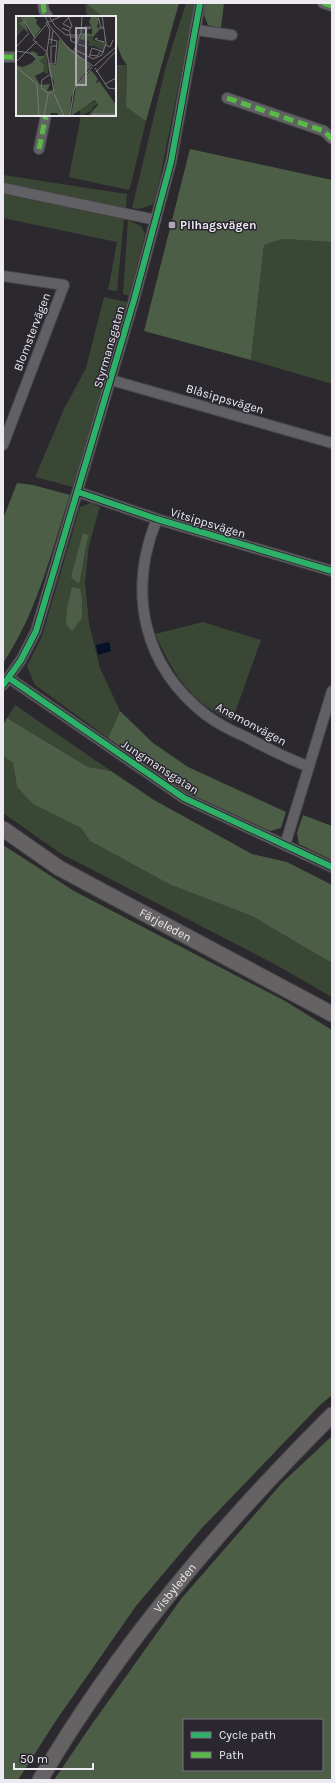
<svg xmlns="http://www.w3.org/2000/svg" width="335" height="1783" viewBox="0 0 335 1783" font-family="Karla,sans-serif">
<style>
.green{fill:#3a4735;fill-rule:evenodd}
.forest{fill:#4d5e47;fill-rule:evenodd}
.water{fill:#051225}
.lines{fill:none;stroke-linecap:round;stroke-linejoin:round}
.minor-casing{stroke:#47464a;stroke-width:12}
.secondary-casing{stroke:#47464a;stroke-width:17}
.minor{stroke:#616064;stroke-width:10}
.secondary{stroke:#656263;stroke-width:15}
.quiet{stroke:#58b947;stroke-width:5;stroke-dasharray:10 5;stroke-linecap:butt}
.cycleway-casing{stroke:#2a2730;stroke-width:8}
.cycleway{stroke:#2db169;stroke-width:6}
.poi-dot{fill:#a9a7ad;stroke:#2a2730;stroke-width:1.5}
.labels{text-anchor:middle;stroke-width:3;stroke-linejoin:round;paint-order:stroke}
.poi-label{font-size:12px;font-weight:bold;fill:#edebf1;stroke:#2a2730;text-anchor:start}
.street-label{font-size:12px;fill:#edebf1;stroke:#2a2730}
.inset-road{fill:none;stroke:#79777c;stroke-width:1}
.view{fill:#a9a7ad;fill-opacity:0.15;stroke:#a9a7ad;stroke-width:2}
.inset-edge{fill:none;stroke:#edebf1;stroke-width:2}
</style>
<rect width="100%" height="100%" fill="#2b292e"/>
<!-- green -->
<path class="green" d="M 186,3 L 195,3 L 156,198 L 152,205 L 139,209 L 132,208 L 166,66 Z
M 85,4 L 102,15 L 103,17 L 87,17 Z
M 115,65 L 127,65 L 126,107 L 146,121 L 130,188 L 128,190 L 69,177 L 81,115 L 115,115 Z
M 3,175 L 127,194 L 126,208 L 3,183 Z
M 3,194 L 124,219 L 117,291 L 108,290 L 117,242 L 3,218 Z
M 128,220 L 141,226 L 145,234 L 129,296 L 123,294 Z
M 283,239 L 332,242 L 332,384 L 251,360 L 264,245 Z
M 104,297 L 127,302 L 73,487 L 35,477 L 64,409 L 86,368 Z
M 91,503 L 100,507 L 89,545 L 85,582 L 89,623 L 100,668 L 120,711 L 108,738 L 35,685 L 27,666 L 42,636 L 80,507 ZM 83,533 L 89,535 C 84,551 85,568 79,584 Z
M 203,622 L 261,640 L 232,721 C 190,702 174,675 155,634 Z
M 15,705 L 111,771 L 88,767 L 7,718 Z
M 3,756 L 13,763 L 17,787 L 33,804 L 81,828 L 90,841 L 171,885 L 252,916 L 322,956 L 332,963 L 332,997 L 278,966 L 60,853 L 3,813 Z"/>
<!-- forest -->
<path class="forest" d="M 85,3 L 179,3 L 146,121 L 126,107 L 127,65 L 122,58 L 115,40 L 115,17 L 103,17 Z
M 205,3 L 224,3 L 221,28 L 208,25 L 204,15 Z
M 190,149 L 332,180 L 332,242 L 283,239 L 264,245 L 251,360 L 144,331 Z
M 17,483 L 33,485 L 70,495 C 51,553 37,613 3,663 L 3,519 Z
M 83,533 L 89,535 C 84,551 84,568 79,584 L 71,577 Z
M 72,587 L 80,589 L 82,598 L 82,618 L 72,631 L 66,624 L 67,608 Z
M 120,711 L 153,743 L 188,767 L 286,812 L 281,828 L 270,831 L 188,793 L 108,738 Z
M 7,718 L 88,767 L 111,771 L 154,800 L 252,854 L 287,862 L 332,885 L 332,963 L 252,916 L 171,885 L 90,841 L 81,828 L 33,804 L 17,787 L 13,763 L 3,756 L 3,725 Z
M 303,815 L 332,826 L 332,860 L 299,844 L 297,833 Z
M 3,845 L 74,891 L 285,1001 L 332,1030 L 332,1395 L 320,1405 L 201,1529 L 136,1606 L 55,1722 L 18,1780 L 3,1780 Z
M 332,1436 L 332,1780 L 54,1780 L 90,1727 L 181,1599 L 282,1483 ZM 184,1720 L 322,1720 L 322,1770 L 184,1770 Z"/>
<!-- water -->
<path class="water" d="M 109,642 L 111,651 L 98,655 L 96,645 Z"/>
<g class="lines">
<defs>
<path id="minor" d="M 43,3 L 44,11 L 48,17
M 323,3 L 332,6
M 196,30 L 232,35
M 3,57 L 17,57
M 227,98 L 324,131 L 332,139
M 39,149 L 46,115
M 3,188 L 156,220
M 3,276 L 64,285 L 3,445
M 111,380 L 332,443
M 78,492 L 157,519 L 332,571
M 157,519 C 127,592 143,666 206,715 C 218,724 232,731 246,737 C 266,748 287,758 309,767
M 9,678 L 184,798 L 332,867
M 3,685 L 21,660 L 36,631 L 134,300 L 171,162 L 200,3
M 285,845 L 332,691"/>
<g id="secondary">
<path id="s1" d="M 3,829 L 59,868 L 332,1014"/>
<path id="s2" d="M 40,1780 C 119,1645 222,1525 332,1415"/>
</g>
</defs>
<!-- minor casing -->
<use href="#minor" class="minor-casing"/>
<!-- secondary casing -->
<use href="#secondary" class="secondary-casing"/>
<!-- minor -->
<use href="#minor" class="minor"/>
<!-- secondary -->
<use href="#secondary" class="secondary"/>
<!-- quiet -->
<path class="quiet" d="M 43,3 L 44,11 L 48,17
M 323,3 L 332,6
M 3,57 L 17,57
M 227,98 L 324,131 L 332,139
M 39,149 L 46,115"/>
<defs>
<path id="cycleway" d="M 78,492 L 157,519 L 332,571
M 9,678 L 184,798 L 332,867
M 3,685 L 21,660 L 36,631 L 134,300 L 171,162 L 200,3"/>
</defs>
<!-- cycleway casing -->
<use href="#cycleway" class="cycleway-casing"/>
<!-- cycleway -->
<use href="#cycleway" class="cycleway"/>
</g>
<!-- markers -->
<rect class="poi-dot" x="168" y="221" width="8" height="8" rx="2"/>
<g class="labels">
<!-- poi labels -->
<g class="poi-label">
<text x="180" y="229">Pilhagsvägen</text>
</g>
<!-- street labels -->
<g class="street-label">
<text transform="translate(32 332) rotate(-69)" y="4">Blomstervägen</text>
<text transform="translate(109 347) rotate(-74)" y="4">Styrmansgatan</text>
<text transform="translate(225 399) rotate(16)" y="4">Blåsippsvägen</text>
<text transform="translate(208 523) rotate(17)" y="4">Vitsippsvägen</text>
<text transform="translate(251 724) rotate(28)" y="4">Anemonvägen</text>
<text transform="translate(160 767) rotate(33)" y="4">Jungmansgatan</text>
<text dy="4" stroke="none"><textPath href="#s1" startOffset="189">Färjeleden</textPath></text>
<text dy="4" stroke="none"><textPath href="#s2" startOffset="235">Visbyleden</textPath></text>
</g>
</g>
<!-- overview -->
<g transform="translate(16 16)">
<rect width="100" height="100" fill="#2b292e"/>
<path d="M 0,0 L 7,0 L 7,4 L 2,7 L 8,13 L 0,21 ZM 88,17 L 91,28 L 88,35 L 78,30 L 72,30 L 73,25 L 68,24 L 68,20 L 78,20 L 77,24 L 88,27 ZM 31,38 L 32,57 L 31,58 L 26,55 L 27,50 L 24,45 ZM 80,85 L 81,88 L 76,92 L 77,94 L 65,100 L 63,93 Z" fill="#3a4735"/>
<path d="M 7,0 L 17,0 L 21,4 L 20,7 L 25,13 L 18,21 L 8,5 L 13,17 L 2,7 L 8,4 ZM 79,0 L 83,3 L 81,12 L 88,10 L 88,13 L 84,13 L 78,20 L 69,20 L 68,24 L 64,23 L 66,17 L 76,18 L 76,11 L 73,6 L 75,1 ZM 43,23 L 75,50 L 64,63 L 55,82 L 54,100 L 43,100 L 41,97 L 35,97 L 34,100 L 0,100 L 0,49 L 7,51 L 16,47 L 20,42 L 14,37 L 16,35 L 21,37 L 22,40 L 28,40 L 30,36 L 31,38 L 24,45 L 28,49 L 27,56 L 19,60 L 24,69 L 34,68 L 31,75 L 37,74 L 38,66 L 36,61 L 34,61 L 32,49 L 40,49 ZM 75,54 L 82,63 L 79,68 L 83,65 L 100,89 L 100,100 L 72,100 L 82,89 L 79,84 L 55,100 L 60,71 Z" fill="#4d5e47"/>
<path class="inset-road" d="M 5,0 L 19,22M 29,0 L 33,9 L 54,34 L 77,50M 33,0 L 39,10 L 50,19 L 65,19M 82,0 L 85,12M 53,1 L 47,8 L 55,12M 30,9 L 17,24 L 31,36M 69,11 L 75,11 L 75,12 L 71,13 ZM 46,12 L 53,15 L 56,10 L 52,0M 54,15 L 54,18 L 55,25 L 59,27 L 62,21 L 54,21M 82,22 L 79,23 L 81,24 L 87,26 L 88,26 L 85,25M 35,28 L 37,15M 62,28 L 71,31 L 69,39M 90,29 L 94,31 L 97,24M 0,31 L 13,17M 60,34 L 77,43 L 86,39 L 90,27 L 86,0M 0,35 L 14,37 L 20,42M 57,37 L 65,17 L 66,0M 74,39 L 81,40 L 85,35M 73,41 L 76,32 L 88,36M 0,46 L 21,25M 32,48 L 39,48 L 41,25 L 33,23M 35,48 L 35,30 L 40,30M 78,50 L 100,31M 0,51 L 21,68 L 23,100M 79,52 L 92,72 L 100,73M 80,56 L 100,35M 89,68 L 100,62M 25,71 L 26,64 L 33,59M 25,72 L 32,77 L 37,77M 38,76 L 31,36 L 34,14 L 30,7 L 46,0M 38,78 L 48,100M 76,98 L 100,98M 28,100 L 32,78M 54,100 L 58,73 L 76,51"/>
<path class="view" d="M 60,12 L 70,12 L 70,69 L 60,69 Z"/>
<rect width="100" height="100" class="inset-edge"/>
</g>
<!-- border -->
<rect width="335" height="1783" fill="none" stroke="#edebf1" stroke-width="8"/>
<!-- legend -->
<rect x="183" y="1719" width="140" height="52" fill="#2a2730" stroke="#78757d"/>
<rect x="191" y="1732" width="20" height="6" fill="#2db169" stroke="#78757d"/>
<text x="219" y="1739" font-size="12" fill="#edebf1">Cycle path</text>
<rect x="191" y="1752" width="20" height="6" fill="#58b947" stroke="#78757d"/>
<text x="219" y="1759" font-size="12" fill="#edebf1">Path</text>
<!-- scale -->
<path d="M14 1763v6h79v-6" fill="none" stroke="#edebf1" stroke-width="2"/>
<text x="20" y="1763" font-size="12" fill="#edebf1" stroke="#2a2730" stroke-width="3" paint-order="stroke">50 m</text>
</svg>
